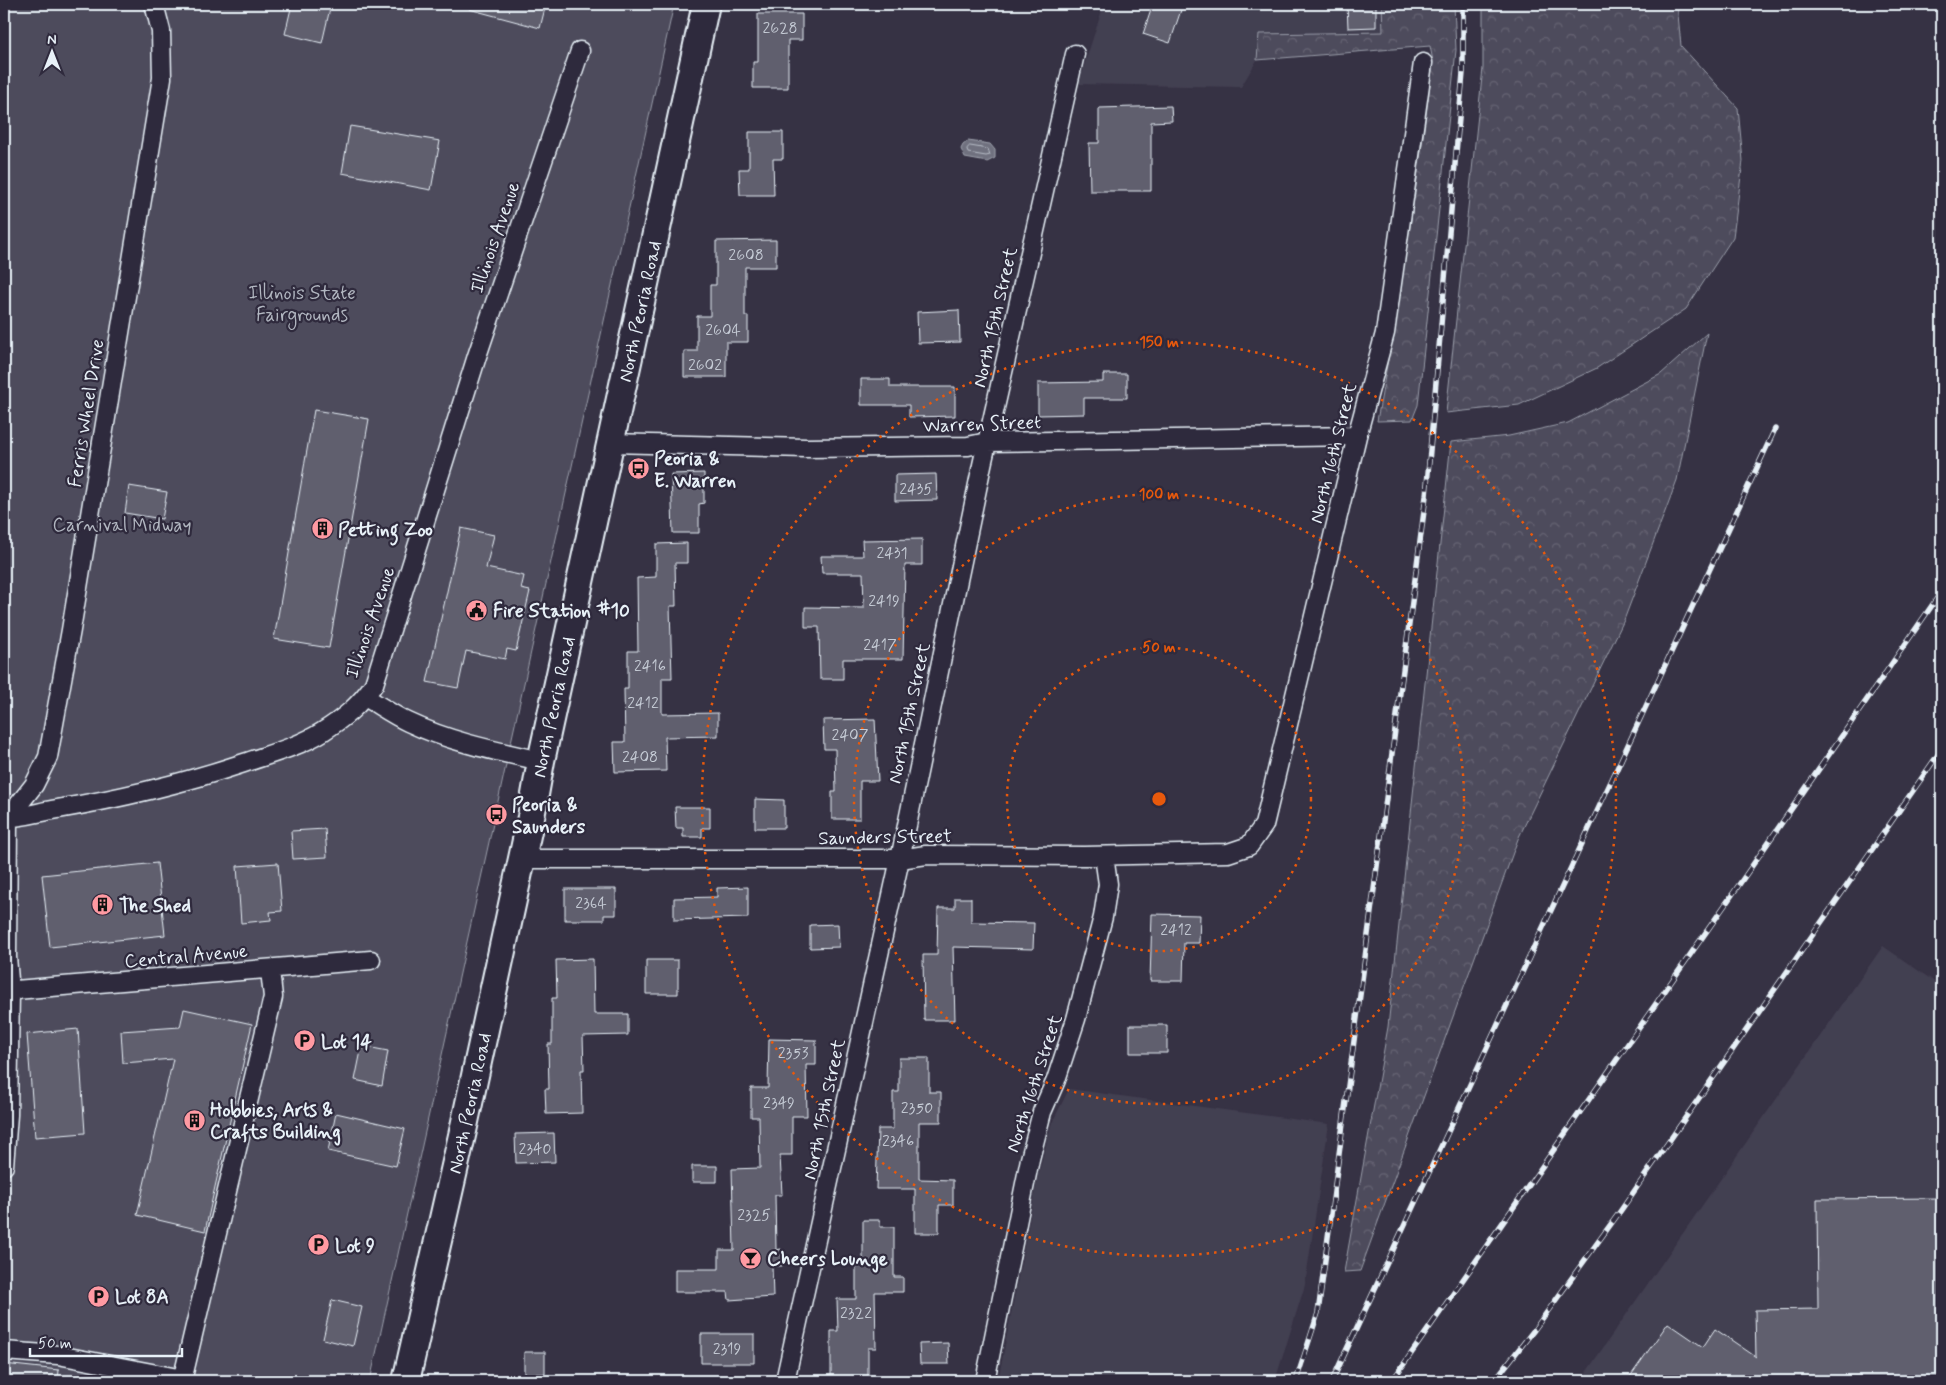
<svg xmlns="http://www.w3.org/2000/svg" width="1946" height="1385" viewBox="0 0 1946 1385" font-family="Mynerve,sans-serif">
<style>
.built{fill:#433f51}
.green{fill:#4d4b5c;stroke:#9a9eaa}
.forest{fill:url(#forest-crowns);stroke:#9a9eaa}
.water{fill:#70717f;stroke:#a0a4af}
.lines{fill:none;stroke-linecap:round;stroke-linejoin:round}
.shore{stroke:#b8bec8;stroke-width:1}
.building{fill:#605e6e;stroke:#e8f1f8}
.minor-casing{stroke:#e8f1f8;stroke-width:21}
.primary-casing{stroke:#e8f1f8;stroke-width:30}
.minor{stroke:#2f2a3d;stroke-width:18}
.primary{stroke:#2f2a3d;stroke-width:26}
.rail-casing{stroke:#e8f1f8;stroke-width:5.5}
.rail{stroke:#2f2a3d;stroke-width:4;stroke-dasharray:11;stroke-linecap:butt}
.ring{fill:none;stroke:#e8590c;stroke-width:2.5;stroke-dasharray:2.5 5}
.labels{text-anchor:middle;stroke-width:4.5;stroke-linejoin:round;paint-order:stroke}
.number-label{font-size:16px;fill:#c6ccd6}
.street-label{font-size:19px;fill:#e8f1f8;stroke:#2f2a3d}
.park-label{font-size:19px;fill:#b2b7c1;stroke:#2f2a3d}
.poi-label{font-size:19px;font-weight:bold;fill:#e8f1f8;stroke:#2f2a3d;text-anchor:start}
.centre{fill:#e8590c;stroke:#2f2a3d;stroke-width:2.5}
.ring-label{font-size:15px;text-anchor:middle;font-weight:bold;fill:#e8590c;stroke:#2f2a3d;stroke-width:4.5;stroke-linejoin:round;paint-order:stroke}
</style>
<defs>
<pattern id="forest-crowns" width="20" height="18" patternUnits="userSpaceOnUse" patternTransform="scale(1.25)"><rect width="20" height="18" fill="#4d4b5c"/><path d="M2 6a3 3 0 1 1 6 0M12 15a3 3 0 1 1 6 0" fill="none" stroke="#676574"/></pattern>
</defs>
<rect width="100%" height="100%" fill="#363244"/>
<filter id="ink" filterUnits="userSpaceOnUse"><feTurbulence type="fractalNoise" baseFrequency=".02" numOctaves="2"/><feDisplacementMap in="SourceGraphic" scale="10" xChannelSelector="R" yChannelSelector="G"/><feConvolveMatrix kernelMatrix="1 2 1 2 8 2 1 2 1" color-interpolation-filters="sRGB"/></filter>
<g filter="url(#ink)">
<!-- built -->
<path class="built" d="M 1104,4 L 1382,4 L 1383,32 L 1259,34 L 1257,60 L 1241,87 L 1078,84 Z
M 1883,946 L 1942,987 L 1942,1381 L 1580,1381 Z
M 1069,1089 L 1329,1124 L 1305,1285 L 1275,1381 L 998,1381 L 1038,1175 L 1051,1125 Z"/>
<!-- green -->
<path class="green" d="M 4,4 L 674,4 L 370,1381 L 4,1381 Z"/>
<!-- forest -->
<path class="forest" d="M 1382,4 L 1454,4 L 1456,50 L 1418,405 L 1412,420 L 1377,421 C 1399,301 1418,182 1433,61 L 1430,46 L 1257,60 L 1259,34 L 1383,32 Z
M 1483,4 L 1677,4 L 1681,46 L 1738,108 L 1743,161 L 1733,237 L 1686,309 L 1597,368 L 1519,405 L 1446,413 L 1483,68 Z
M 1707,333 L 1677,480 L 1624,620 L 1518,839 L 1360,1271 L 1344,1272 L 1388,1027 L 1451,442 L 1509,436 L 1568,423 L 1661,374 Z"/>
<!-- water -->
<path class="water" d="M 968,141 L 990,144 L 995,150 L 995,158 L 987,162 L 965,158 L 961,149 L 963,145 Z"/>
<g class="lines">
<!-- shore -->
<path class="shore" d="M 970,146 L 988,149 L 990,155 L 986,156 L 968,153 L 967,149 Z"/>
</g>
<!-- building -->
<path class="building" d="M 292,4 L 331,4 L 322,43 L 285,34 Z
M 470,4 L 546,4 L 540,28 L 469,9 Z
M 1153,4 L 1183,4 L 1170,43 L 1143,34 Z
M 1347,4 L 1376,4 L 1376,27 L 1348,28 Z
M 758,14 L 802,14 L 802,40 L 788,40 L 788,88 L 753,88 L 753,62 L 758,62 Z
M 1171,106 L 1172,121 L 1151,122 L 1151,191 L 1090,191 L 1089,143 L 1099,143 L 1099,108 Z
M 350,126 L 440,141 L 431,190 L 342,173 Z
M 749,132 L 783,132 L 783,159 L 773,159 L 774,195 L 740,195 L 739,169 L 749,169 Z
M 776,240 L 776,267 L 745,267 L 745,316 L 748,316 L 748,342 L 726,342 L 726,377 L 684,377 L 684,351 L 697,351 L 697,316 L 710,316 L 710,285 L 716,285 L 716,241 Z
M 959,310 L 960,342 L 918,343 L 917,312 Z
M 1103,374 L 1127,374 L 1127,398 L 1084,398 L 1084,414 L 1038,415 L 1038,383 L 1103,382 Z
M 861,379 L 890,379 L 890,387 L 955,387 L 955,416 L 909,417 L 909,405 L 861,405 Z
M 314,410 L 369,419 L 329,648 L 274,639 Z
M 704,473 L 704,503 L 699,504 L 699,533 L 673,533 L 671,474 Z
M 936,474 L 937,500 L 895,501 L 895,475 Z
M 129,486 L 167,492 L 162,519 L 125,513 Z
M 461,528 L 494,535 L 486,568 L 524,576 L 521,589 L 530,591 L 516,651 L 507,649 L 505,659 L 466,651 L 458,688 L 427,682 Z
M 922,539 L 922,565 L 905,565 L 903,659 L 843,659 L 843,679 L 820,679 L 819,627 L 805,627 L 805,607 L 864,608 L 863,573 L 822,573 L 821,556 L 863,556 L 862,540 Z
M 687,543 L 687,563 L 675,563 L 676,606 L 670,606 L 672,678 L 662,678 L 662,714 L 718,713 L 718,736 L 665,737 L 666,771 L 615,772 L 614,742 L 625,742 L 624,689 L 628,689 L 628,651 L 638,651 L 637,578 L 656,577 L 656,544 Z
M 875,719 L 878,781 L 860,781 L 860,819 L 832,819 L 832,792 L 836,792 L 835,749 L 824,749 L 823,720 Z
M 755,799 L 784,800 L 784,828 L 755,828 Z
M 675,807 L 710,807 L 710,828 L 702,828 L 702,837 L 683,837 L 683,828 L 676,828 Z
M 325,829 L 327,857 L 293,859 L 291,831 Z
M 157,863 L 165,935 L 50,947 L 42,875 Z
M 278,863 L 282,911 L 270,912 L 271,920 L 241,923 L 237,866 Z
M 748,887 L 748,918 L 674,920 L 674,898 L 717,897 L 717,888 Z
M 565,889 L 616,889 L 616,915 L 604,915 L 604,920 L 565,920 Z
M 955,898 L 971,898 L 971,922 L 1034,923 L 1033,949 L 953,947 L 955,1020 L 924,1020 L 923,955 L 937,955 L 938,908 L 955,908 Z
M 1152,914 L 1200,915 L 1199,943 L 1184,943 L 1183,981 L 1150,981 Z
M 838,924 L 839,947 L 810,948 L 810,925 Z
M 593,959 L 594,1014 L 628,1014 L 628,1035 L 583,1036 L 584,1070 L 581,1070 L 582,1113 L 546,1114 L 545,1089 L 549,1089 L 548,1044 L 552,1044 L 552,998 L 557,998 L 556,960 Z
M 646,960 L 678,960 L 678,994 L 646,994 Z
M 184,1009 L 252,1024 L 205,1231 L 137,1215 L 173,1059 L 123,1063 L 121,1031 L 180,1027 Z
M 1130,1025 L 1167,1025 L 1167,1053 L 1130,1053 Z
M 78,1029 L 85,1133 L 35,1137 L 27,1034 Z
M 769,1039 L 816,1040 L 816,1065 L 806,1065 L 807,1116 L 792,1116 L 792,1155 L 780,1155 L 782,1195 L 775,1195 L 776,1250 L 781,1249 L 782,1266 L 772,1266 L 773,1297 L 729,1300 L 728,1292 L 675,1292 L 675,1269 L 719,1269 L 719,1250 L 734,1250 L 732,1169 L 760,1168 L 759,1117 L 751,1117 L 751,1088 L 768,1088 Z
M 362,1046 L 388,1051 L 382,1086 L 355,1080 Z
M 899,1058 L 929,1058 L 929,1092 L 941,1092 L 941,1122 L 919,1122 L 919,1179 L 953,1180 L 953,1205 L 939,1205 L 939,1233 L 915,1233 L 915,1189 L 876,1189 L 878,1129 L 893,1129 L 893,1092 L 899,1092 Z
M 336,1113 L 405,1129 L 396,1166 L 328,1151 Z
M 554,1133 L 555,1162 L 516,1163 L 515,1134 Z
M 692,1166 L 717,1166 L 717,1182 L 692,1182 Z
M 1942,1198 L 1942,1381 L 1627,1381 L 1668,1323 L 1703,1347 L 1715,1329 L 1756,1357 L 1755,1310 L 1818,1309 L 1817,1199 Z
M 863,1220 L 880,1220 L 880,1227 L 894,1227 L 894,1277 L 903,1277 L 903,1292 L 875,1292 L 876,1348 L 868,1348 L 868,1381 L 831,1381 L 831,1331 L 838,1331 L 837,1299 L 856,1299 L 856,1264 L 863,1264 Z
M 332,1300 L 362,1307 L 353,1346 L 323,1339 Z
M 701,1334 L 754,1334 L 754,1363 L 701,1363 Z
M 948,1343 L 949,1364 L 920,1364 L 919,1344 Z
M 524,1352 L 545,1352 L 545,1374 L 524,1374 Z
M 4,1364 L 59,1370 L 58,1381 L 4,1381 Z"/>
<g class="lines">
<defs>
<path id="minor" d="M 610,443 L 806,448 L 968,446 L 987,442 L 1357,436
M 365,697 C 379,705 393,715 408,722 C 450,742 496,751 541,761
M 4,817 C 17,819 39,812 52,810 C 118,799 181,784 244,763 C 270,754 298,747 322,732 C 344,718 359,706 374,684 L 477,356 L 580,51
M 8,818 L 34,785 L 48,757 L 71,630 L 162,78 L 161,31 L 154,4
M 521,859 L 900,859 L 926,855 L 1084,856 L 1228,853 L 1249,846 L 1264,825 L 1357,436 L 1385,333 L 1423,63
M 4,991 L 371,960
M 4,1166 L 8,1115 L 10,991 L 7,957 L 8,818
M 4,1351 L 58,1355 L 183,1379
M 182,1381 L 273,997 L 270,970
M 785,1381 L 900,859 L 982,465 L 1075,54
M 985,1381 L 1030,1159 L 1042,1112 L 1056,1080 L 1076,1019 L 1103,917 L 1108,884 L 1104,856"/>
<g id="primary">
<path id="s1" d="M 406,1381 L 463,1131 L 531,817 L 541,761 L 706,4"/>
</g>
</defs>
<!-- minor casing -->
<use href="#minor" class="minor-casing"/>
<!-- primary casing -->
<use href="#primary" class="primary-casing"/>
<!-- minor -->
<use href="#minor" class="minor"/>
<!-- primary -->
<use href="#primary" class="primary"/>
<defs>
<path id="rail" d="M 1296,1381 L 1318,1313 L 1426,496 L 1463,73 L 1463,4
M 1332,1381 L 1775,429
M 1392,1381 L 1725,905 L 1942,591
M 1494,1381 L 1534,1330 L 1619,1213 L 1942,749"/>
</defs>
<!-- rail casing -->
<use href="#rail" class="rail-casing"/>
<!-- rail -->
<use href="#rail" class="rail"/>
</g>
</g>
<!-- distance rings -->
<g class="ring">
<circle cx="1159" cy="799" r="152"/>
<circle cx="1159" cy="799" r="305"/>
<circle cx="1159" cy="799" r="457"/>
</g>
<!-- icons -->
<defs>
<symbol id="bus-disc" viewBox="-11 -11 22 22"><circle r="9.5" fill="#ff9aa2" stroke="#2f2a3d"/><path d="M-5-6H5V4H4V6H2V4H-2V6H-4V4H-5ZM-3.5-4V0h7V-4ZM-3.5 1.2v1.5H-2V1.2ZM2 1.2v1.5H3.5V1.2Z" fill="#111"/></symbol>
<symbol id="building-disc" viewBox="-11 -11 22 22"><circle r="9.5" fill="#ff9aa2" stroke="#2f2a3d"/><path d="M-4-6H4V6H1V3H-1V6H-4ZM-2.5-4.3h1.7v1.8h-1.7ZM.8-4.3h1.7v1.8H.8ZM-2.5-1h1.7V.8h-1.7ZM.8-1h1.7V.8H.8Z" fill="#111"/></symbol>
<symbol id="civic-disc" viewBox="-11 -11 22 22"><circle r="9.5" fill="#ff9aa2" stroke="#2f2a3d"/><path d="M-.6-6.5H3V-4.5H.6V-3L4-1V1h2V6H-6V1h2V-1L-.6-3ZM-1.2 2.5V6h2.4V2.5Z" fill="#111"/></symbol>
<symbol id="parking-disc" viewBox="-11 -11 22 22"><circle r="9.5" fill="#ff9aa2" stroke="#2f2a3d"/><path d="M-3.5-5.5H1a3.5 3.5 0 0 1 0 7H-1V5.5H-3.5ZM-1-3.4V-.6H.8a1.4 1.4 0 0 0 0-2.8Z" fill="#111"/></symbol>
<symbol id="bar-disc" viewBox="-11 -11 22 22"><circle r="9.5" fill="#ff9aa2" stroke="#2f2a3d"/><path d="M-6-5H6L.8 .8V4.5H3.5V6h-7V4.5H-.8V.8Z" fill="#111"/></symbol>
</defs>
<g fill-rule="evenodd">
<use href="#bus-disc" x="626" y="456" width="25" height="25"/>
<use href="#building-disc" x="310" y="516" width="25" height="25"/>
<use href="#civic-disc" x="464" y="598" width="25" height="25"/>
<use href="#bus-disc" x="484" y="802" width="25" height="25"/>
<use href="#building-disc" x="90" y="892" width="25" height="25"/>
<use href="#parking-disc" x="292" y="1028" width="25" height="25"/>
<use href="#building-disc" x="182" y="1108" width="25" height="25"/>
<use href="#parking-disc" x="306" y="1232" width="25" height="25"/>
<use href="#bar-disc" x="738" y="1246" width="25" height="25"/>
<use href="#parking-disc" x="86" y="1284" width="25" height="25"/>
</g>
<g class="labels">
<!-- number labels -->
<g class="number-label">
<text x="780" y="33">2628</text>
<text x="746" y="260">2608</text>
<text x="723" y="335">2604</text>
<text x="705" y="370">2602</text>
<text x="916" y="494">2435</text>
<text x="892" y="558">2431</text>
<text x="884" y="606">2419</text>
<text x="880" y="650">2417</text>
<text x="650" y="671">2416</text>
<text x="643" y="708">2412</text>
<text x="850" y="740">2407</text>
<text x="640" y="762">2408</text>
<text x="591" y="908">2364</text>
<text x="1176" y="935">2412</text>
<text x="793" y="1058">2353</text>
<text x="779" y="1108">2349</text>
<text x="917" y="1113">2350</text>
<text x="898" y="1146">2346</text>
<text x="535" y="1154">2340</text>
<text x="754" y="1220">2325</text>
<text x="856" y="1318">2322</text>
<text x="727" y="1354">2319</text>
</g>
<!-- street labels -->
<g class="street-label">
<text transform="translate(494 237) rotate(-71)" y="7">Illinois Avenue</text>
<text dy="7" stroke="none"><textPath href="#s1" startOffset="1095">North Peoria Road</textPath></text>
<text transform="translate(994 317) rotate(-77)" y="7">North 15th Street</text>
<text transform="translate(85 413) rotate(-81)" y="7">Ferris Wheel Drive</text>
<text transform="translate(982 423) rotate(-2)" y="7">Warren Street</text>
<text transform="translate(1332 453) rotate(-76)" y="7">North 16th Street</text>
<text transform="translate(369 622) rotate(-71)" y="7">Illinois Avenue</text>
<text dy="7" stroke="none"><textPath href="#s1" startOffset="690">North Peoria Road</textPath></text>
<text transform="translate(908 713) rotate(-78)" y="7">North 15th Street</text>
<text transform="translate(885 836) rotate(-1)" y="7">Saunders Street</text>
<text transform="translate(186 955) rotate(-5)" y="7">Central Avenue</text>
<text transform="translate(1033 1083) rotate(-72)" y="7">North 16th Street</text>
<text dy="7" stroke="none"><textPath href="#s1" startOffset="285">North Peoria Road</textPath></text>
<text transform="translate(823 1109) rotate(-78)" y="7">North 15th Street</text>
</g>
<!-- park labels -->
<g class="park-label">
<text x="302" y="299">Illinois State<tspan x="302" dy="22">Fairgrounds</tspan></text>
<text x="122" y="531">Carnival Midway</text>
</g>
<!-- poi labels -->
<g class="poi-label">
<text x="654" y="465">Peoria &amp;<tspan x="654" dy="22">E. Warren</tspan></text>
<text x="338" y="536">Petting Zoo</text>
<text x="493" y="617">Fire Station #10</text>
<text x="512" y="811">Peoria &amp;<tspan x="512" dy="22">Saunders</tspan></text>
<text x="119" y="912">The Shed</text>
<text x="321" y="1048">Lot 14</text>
<text x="210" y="1116">Hobbies, Arts &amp;<tspan x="210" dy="22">Crafts Building</tspan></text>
<text x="335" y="1252">Lot 9</text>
<text x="767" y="1265">Cheers Lounge</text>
<text x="115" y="1303">Lot 8A</text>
</g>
</g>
<circle cx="1159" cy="799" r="8" class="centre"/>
<g class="ring-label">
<text x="1159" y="347">150 m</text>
<text x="1159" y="499">100 m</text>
<text x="1159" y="652">50 m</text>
</g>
<!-- margin -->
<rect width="1946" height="1385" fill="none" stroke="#2f2a3d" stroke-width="20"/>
<rect x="10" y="10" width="1926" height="1365" fill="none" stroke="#e8f1f8" stroke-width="2" filter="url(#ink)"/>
<!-- north arrow -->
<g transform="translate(52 52)" stroke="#2f2a3d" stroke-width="4" paint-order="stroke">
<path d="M0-4L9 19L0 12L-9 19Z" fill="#e8f1f8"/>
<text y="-8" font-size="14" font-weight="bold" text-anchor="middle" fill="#e8f1f8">N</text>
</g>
<!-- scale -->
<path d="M30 1348v8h152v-8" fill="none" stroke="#e8f1f8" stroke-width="2.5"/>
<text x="38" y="1348" font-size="15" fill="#e8f1f8" stroke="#2f2a3d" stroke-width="4" paint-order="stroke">50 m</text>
</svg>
